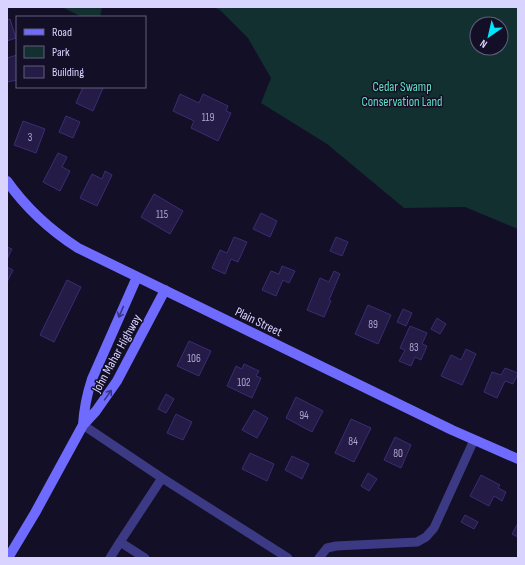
<svg xmlns="http://www.w3.org/2000/svg" width="525" height="565" viewBox="0 0 525 565" font-family="'Sofia Sans Condensed',sans-serif">
<style>
.green{fill:#12302f;fill-rule:evenodd}
.building{fill:#241b47;stroke:#3b2d73}
.lines{fill:none;stroke-linecap:round;stroke-linejoin:round}
.lane{stroke:#3d3a85;stroke-width:9}
.secondary{stroke:#6f6bff;stroke-width:10}
.oneway{stroke:#38347d}
.labels{text-anchor:middle;stroke-width:3;stroke-linejoin:round;paint-order:stroke}
.number-label{font-size:11px;fill:#aca6d1}
.park-label{font-size:13px;fill:#5fe0c0;stroke:#130f26}
.street-label{font-size:13px;fill:#d9d4ff;stroke:#130f26}
</style>
<rect width="100%" height="100%" fill="#130f26"/>
<!-- green -->
<path class="green" d="M 62,7 L 102,7 L 100,17 L 82,17 Z
M 213,7 L 518,7 L 518,229 L 465,207 L 404,208 L 327,144 L 261,103 L 271,78 L 248,38 L 220,10 ZM 477,24 L 501,24 L 501,48 L 477,48 Z"/>
<!-- building -->
<path class="building" d="M 10,19 L 16,38 L 7,41 L 7,20 Z
M 17,55 L 17,80 L 7,82 L 7,58 Z
M 83,87 L 101,87 L 103,88 L 93,111 L 76,103 Z
M 180,94 L 199,103 L 203,94 L 228,106 L 226,111 L 231,113 L 218,141 L 191,128 L 194,121 L 173,111 Z
M 66,116 L 80,122 L 73,138 L 59,132 Z
M 23,121 L 45,129 L 36,153 L 14,145 Z
M 58,153 L 67,157 L 62,167 L 70,171 L 60,191 L 43,182 Z
M 105,171 L 112,175 L 97,206 L 80,198 L 92,174 L 102,179 Z
M 154,194 L 183,211 L 170,234 L 141,217 Z
M 261,213 L 277,221 L 270,237 L 253,229 Z
M 234,237 L 247,242 L 238,262 L 231,259 L 225,274 L 212,268 L 220,250 L 227,253 Z
M 336,237 L 348,242 L 342,256 L 330,251 Z
M 7,247 L 12,249 L 7,259 Z
M 282,266 L 295,271 L 289,283 L 283,280 L 276,296 L 262,290 L 271,271 L 279,274 Z
M 7,267 L 13,270 L 7,282 Z
M 334,271 L 340,274 L 329,300 L 331,301 L 324,317 L 307,310 L 320,278 L 329,282 Z
M 67,280 L 81,287 L 54,342 L 40,335 Z
M 368,305 L 391,315 L 378,344 L 355,334 Z
M 403,309 L 412,313 L 406,326 L 397,322 Z
M 437,318 L 446,324 L 440,334 L 431,329 Z
M 410,326 L 427,333 L 422,344 L 427,346 L 421,360 L 415,357 L 411,366 L 399,361 L 405,350 L 400,348 Z
M 189,341 L 211,351 L 199,376 L 177,366 Z
M 466,349 L 476,354 L 462,385 L 441,376 L 451,355 L 461,360 Z
M 244,364 L 259,371 L 256,376 L 261,378 L 252,398 L 227,386 L 236,366 L 242,369 Z
M 505,368 L 518,373 L 513,384 L 505,381 L 497,398 L 484,392 L 492,372 L 501,375 Z
M 166,394 L 174,399 L 166,413 L 158,409 Z
M 296,397 L 323,411 L 312,432 L 286,418 Z
M 254,410 L 268,418 L 257,438 L 242,430 Z
M 176,414 L 192,422 L 183,440 L 167,433 Z
M 351,419 L 371,428 L 354,462 L 335,453 Z
M 395,437 L 411,445 L 401,468 L 384,460 Z
M 250,453 L 274,464 L 267,481 L 242,469 Z
M 292,456 L 309,464 L 302,479 L 285,470 Z
M 368,473 L 377,479 L 369,491 L 361,486 Z
M 481,475 L 500,485 L 498,488 L 506,492 L 502,501 L 494,496 L 489,506 L 470,496 Z
M 465,515 L 478,522 L 474,529 L 461,522 Z
M 518,523 L 518,537 L 512,534 Z"/>
<g class="lines">
<!-- lane -->
<path class="lane" d="M 83,425 L 162,478 L 288,558
M 120,542 L 162,478
M 110,558 L 120,542 L 145,558
M 319,558 L 327,548 L 336,546 L 417,542 L 426,537 L 434,528 L 474,440"/>
<!-- secondary -->
<path class="secondary" d="M 7,181 C 26,208 50,230 78,248 L 452,430 L 518,459
M 83,425 C 84,409 87,394 92,379 L 137,277
M 8,558 L 35,513 L 83,425 L 96,411 L 117,381 L 165,290"/>
</g>
<!-- one-way arrows -->
<defs><path id="oneway-shaft" d="M-6 0H5M1.5-3L5.5 0L1.5 3" fill="none" stroke-width="1.6" stroke-linecap="round" stroke-linejoin="round"/></defs>
<g class="oneway">
<use href="#oneway-shaft" transform="translate(121 312) rotate(114)"/>
<use href="#oneway-shaft" transform="translate(108 395) rotate(-55)"/>
</g>
<g class="labels">
<!-- number labels -->
<g class="number-label">
<text x="208" y="121">119</text>
<text x="30" y="141">3</text>
<text x="162" y="218">115</text>
<text x="373" y="328">89</text>
<text x="414" y="351">83</text>
<text x="194" y="362">106</text>
<text x="244" y="386">102</text>
<text x="304" y="419">94</text>
<text x="353" y="445">84</text>
<text x="398" y="457">80</text>
</g>
<!-- park labels -->
<g class="park-label">
<text x="402" y="91">Cedar Swamp<tspan x="402" dy="15">Conservation Land</tspan></text>
</g>
<!-- street labels -->
<g class="street-label">
<text transform="translate(259 321) rotate(26)" y="5">Plain Street</text>
<text transform="translate(116 353) rotate(-61)" y="5">John Mahar Highway</text>
</g>
</g>
<!-- border -->
<rect width="525" height="565" fill="none" stroke="#d9d4ff" stroke-width="16"/>
<!-- legend -->
<rect x="16" y="16" width="130" height="72" fill="#130f26" stroke="#625e7d"/>
<rect x="24" y="29" width="20" height="6" fill="#6f6bff" stroke="#625e7d"/>
<text x="52" y="36" font-size="12" fill="#d9d4ff">Road</text>
<rect x="24" y="46" width="20" height="12" fill="#12302f" stroke="#625e7d"/>
<text x="52" y="56" font-size="12" fill="#d9d4ff">Park</text>
<rect x="24" y="66" width="20" height="12" fill="#241b47" stroke="#625e7d"/>
<text x="52" y="76" font-size="12" fill="#d9d4ff">Building</text>
<!-- north arrow -->
<g transform="translate(489 36) rotate(214)"><circle r="19" fill="#130f26" stroke="#625e7d"/>
<path d="M0-3L7 15L0 10L-7 15Z" fill="#00e5ff"/>
<text y="-6" font-size="11" font-weight="bold" text-anchor="middle" fill="#d9d4ff">N</text>
</g>
</svg>
